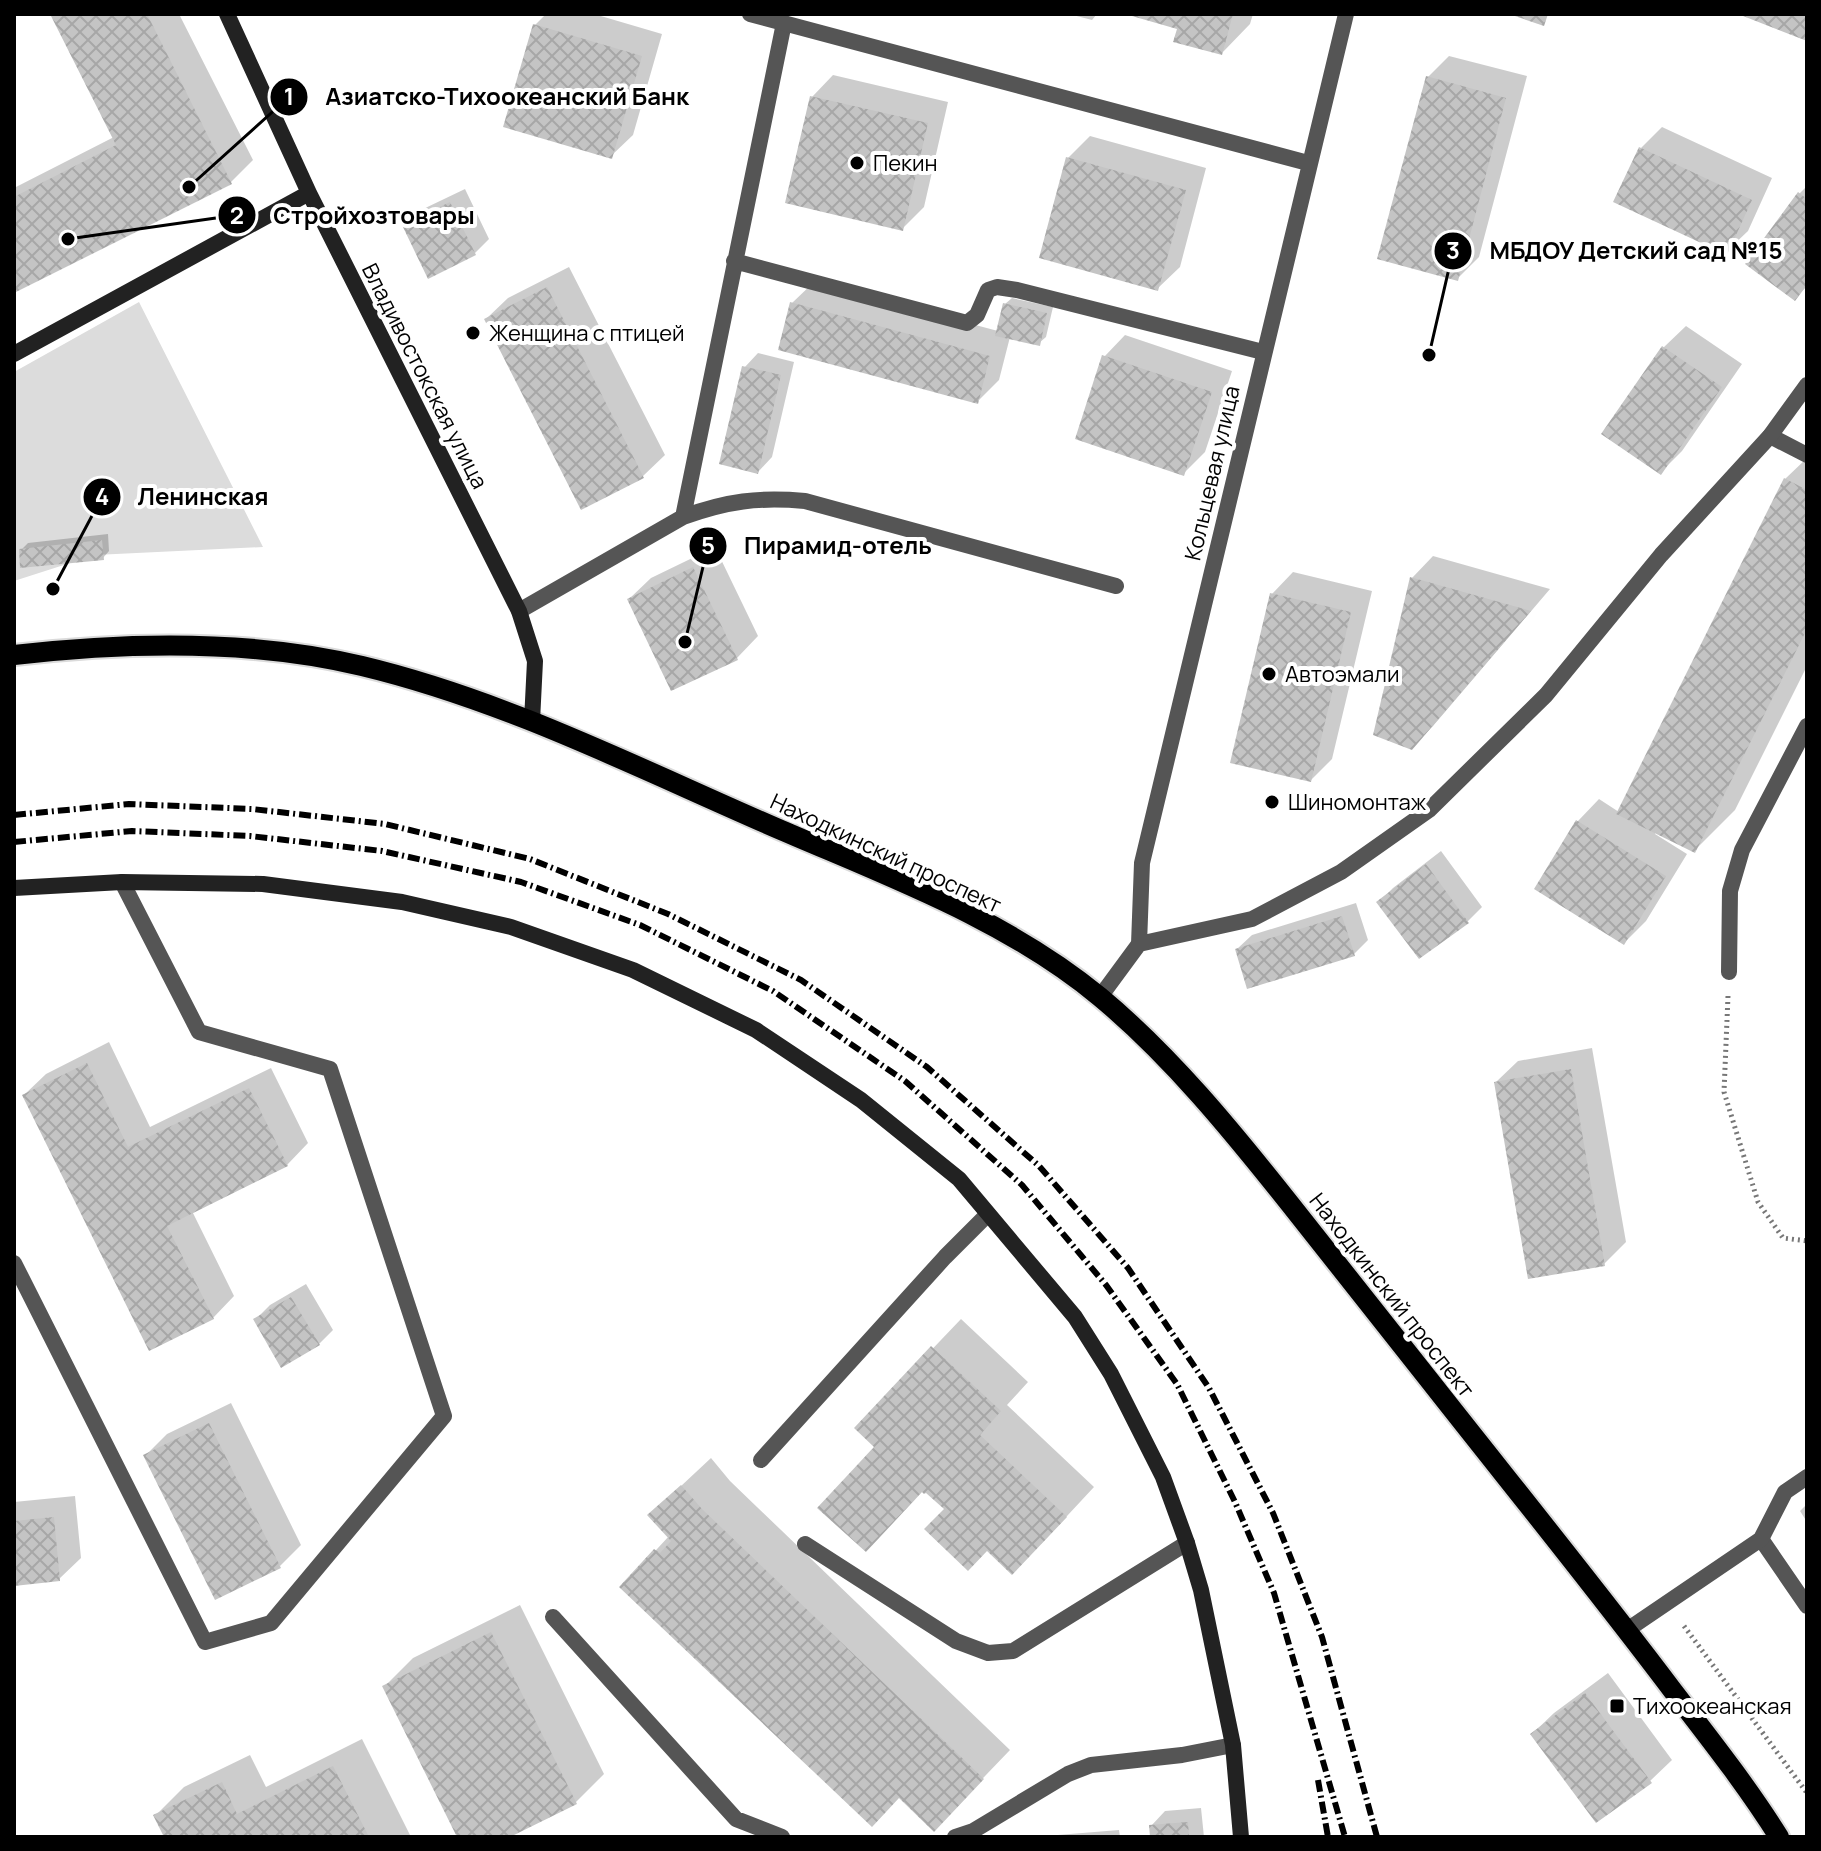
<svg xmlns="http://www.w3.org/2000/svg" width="1821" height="1851" viewBox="0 0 1821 1851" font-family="Manrope,sans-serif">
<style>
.park{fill:#dcdcdc}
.shadow{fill:#0003}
.building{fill:url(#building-cross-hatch)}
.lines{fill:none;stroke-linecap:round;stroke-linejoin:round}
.primary-casing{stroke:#dbdbdb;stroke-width:24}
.path{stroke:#777;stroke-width:5;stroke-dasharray:2 4;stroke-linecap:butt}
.lane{stroke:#555;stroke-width:16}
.street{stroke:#555;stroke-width:16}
.secondary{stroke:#222;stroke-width:16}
.primary{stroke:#000;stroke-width:20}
.rail{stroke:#000;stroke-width:6;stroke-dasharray:12 4 2 4;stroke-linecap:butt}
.poi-dot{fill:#000;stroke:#fff;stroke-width:3}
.labels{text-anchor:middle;stroke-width:8;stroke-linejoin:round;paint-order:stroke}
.poi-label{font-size:22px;fill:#000;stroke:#fff;text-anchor:start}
.street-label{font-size:22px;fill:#000;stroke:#fff}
.leader{fill:none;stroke:#000;stroke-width:3}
.callout-dot{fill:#000;stroke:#fff;stroke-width:3}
.mark-label{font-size:24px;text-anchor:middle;font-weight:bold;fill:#fff}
.callout-label{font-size:24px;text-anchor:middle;font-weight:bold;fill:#000;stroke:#fff;stroke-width:8;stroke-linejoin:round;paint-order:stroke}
</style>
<defs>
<pattern id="building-cross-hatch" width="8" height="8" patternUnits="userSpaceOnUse" patternTransform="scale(2)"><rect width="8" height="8" fill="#c4c4c4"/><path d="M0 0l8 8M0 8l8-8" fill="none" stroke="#a7a7a7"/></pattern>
</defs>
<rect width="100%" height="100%" fill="#fff"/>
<!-- park -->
<path class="park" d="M 139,302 L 263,547 L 95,555 L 14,581 L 14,372 Z"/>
<!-- shadow -->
<path class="shadow" d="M 53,14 L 179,14 L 253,160 L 231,182 L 14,291 L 14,188 L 114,137 Z
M 546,14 L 594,14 L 662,34 L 633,135 L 611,156 L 535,25 Z
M 1069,14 L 1097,14 L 1092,20 Z
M 1129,14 L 1253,14 L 1250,24 L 1222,53 L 1179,28 Z
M 1449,56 L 1527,76 L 1479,257 L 1457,279 L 1428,77 Z
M 833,75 L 948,102 L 924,207 L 903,228 L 812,97 Z
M 1662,127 L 1772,178 L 1748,231 L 1726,252 L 1641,148 Z
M 1090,136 L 1206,168 L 1180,267 L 1158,288 L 1068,158 Z
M 1807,186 L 1807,286 L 1795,298 L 1799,194 Z
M 465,189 L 489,239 L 475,253 L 404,226 L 419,211 Z
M 569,267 L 665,455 L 643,476 L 582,507 L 486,319 L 508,298 Z
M 814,282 L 998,331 L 1005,304 L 1012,298 L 1053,307 L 1046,337 L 1039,343 L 1010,337 L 999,380 L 977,402 L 792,303 Z
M 1686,326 L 1742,364 L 1682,451 L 1660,473 L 1604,434 L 1664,347 Z
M 1125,335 L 1232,371 L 1205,452 L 1184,473 L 1104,357 Z
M 758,353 L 794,362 L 772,457 L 758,472 L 744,368 Z
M 1807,458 L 1807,666 L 1735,810 L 1694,851 L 1656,831 L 1655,834 L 1687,854 L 1646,921 L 1624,943 L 1536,888 L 1578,821 L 1599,799 L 1619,812 L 1785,479 Z
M 108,534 L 109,551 L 103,558 L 21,550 L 28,543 Z
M 715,547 L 758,636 L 737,658 L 629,599 L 651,578 Z
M 1433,556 L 1550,589 L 1433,726 L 1411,748 L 1412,578 Z
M 1293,572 L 1372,591 L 1332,759 L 1311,780 L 1272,594 Z
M 1441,851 L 1482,907 L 1468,921 L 1420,957 L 1379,902 L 1393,888 Z
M 1356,903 L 1368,940 L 1354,954 L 1237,949 L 1252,935 Z
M 109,1042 L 150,1127 L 271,1068 L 308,1143 L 287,1165 L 192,1211 L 234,1296 L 213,1318 L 24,1095 L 46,1074 Z
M 1592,1048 L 1626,1242 L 1604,1264 L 1496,1082 L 1518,1061 Z
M 306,1284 L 333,1330 L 319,1344 L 256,1319 L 270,1305 Z
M 961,1319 L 1028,1382 L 1007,1405 L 1094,1487 L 1041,1544 L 946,1509 L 857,1428 Z
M 231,1403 L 301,1545 L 280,1566 L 146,1455 L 167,1434 Z
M 711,1458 L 730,1481 L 1010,1750 L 962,1800 L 900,1796 L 622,1587 L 669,1536 L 650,1515 Z
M 75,1496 L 81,1558 L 59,1579 L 14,1584 L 14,1502 Z
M 1807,1504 L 1807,1522 L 1800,1511 Z
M 520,1605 L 604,1774 L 575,1803 L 506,1837 L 460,1837 L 385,1686 L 413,1658 Z
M 1608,1673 L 1672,1760 L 1650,1781 L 1532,1734 L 1554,1713 Z
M 362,1739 L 411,1837 L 166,1837 L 155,1816 L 184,1787 L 250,1755 L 266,1787 Z
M 1201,1808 L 1204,1837 L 1152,1837 L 1151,1826 L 1165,1811 Z
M 1119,1830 L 1120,1837 L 1033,1837 Z"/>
<!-- building -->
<path class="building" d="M 50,14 L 147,14 L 232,184 L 14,293 L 14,197 L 116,145 Z
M 1125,14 L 1233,14 L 1222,55 L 1173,42 L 1177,29 Z
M 1509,14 L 1548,14 L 1544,26 Z
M 1738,14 L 1807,14 L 1807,41 Z
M 533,24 L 642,56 L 612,159 L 503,127 Z
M 1426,76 L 1506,98 L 1458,281 L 1377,259 Z
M 810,96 L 928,123 L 903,231 L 785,203 Z
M 1639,147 L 1752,200 L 1727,255 L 1613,202 Z
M 1066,157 L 1186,190 L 1158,291 L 1039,258 Z
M 1798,192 L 1807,199 L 1807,285 L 1795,301 L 1745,264 Z
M 450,202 L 476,255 L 428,279 L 402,225 Z
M 547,287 L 644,478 L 581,510 L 484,319 Z
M 790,302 L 990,356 L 978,404 L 778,350 Z
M 1003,303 L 1047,313 L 1040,346 L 995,336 Z
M 1662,346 L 1722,387 L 1661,475 L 1601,434 Z
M 1102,355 L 1212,392 L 1184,476 L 1075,439 Z
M 742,366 L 781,375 L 758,474 L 719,464 Z
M 1784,478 L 1807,490 L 1807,629 L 1695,853 L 1616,814 Z
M 102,540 L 104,560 L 20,568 L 19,549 Z
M 693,567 L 738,660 L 671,691 L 627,599 Z
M 1410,577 L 1531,611 L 1412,750 L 1373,735 Z
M 1270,593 L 1351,612 L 1311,782 L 1230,763 Z
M 1576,820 L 1666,876 L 1624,945 L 1534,889 Z
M 1426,864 L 1469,923 L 1419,959 L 1376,902 Z
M 1342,916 L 1355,956 L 1247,989 L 1235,949 Z
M 87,1063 L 128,1147 L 249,1088 L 288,1166 L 167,1226 L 214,1319 L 149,1351 L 22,1095 Z
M 1571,1069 L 1605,1266 L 1528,1279 L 1494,1082 Z
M 291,1297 L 320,1345 L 281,1368 L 253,1319 Z
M 931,1346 L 1001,1411 L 980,1435 L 1067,1517 L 1012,1575 L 987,1551 L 968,1571 L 924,1529 L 944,1509 L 926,1493 L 924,1494 L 922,1492 L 866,1552 L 817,1508 L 874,1447 L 854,1428 Z
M 209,1423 L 281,1568 L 215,1600 L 143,1455 Z
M 681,1485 L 702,1509 L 984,1779 L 934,1832 L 899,1798 L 872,1827 L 619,1587 L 654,1549 L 660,1553 L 671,1541 L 647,1515 Z
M 54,1517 L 60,1581 L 14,1586 L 14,1521 Z
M 491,1632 L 577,1804 L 510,1837 L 457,1837 L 382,1686 Z
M 1585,1693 L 1652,1783 L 1596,1823 L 1530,1734 Z
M 333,1766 L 369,1837 L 164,1837 L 153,1815 L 222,1782 L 237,1814 Z
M 1188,1822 L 1189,1837 L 1150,1837 L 1149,1825 Z"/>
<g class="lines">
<defs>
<path id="primary" d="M 14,655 C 127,642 250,639 362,666 C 508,701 644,771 781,830 C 890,877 1007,920 1100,997 C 1171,1056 1232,1131 1290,1204 C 1336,1263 1383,1322 1430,1381 C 1511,1484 1594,1586 1673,1691 C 1710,1739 1747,1786 1779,1837"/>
</defs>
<!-- primary casing -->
<use href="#primary" class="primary-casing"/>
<!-- path -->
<path class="path" d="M 1728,996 L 1724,1092 L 1758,1202 L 1783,1238 L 1807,1241
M 1684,1626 L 1807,1793"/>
<!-- lane -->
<path class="lane" d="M 734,261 L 967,323 L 977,315 L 988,290 L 997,287 L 1017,290 L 1263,352
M 1770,436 L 1807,455
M 683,517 C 727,501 758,497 805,501 L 1116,586
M 519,611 L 683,517 L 784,23
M 1729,972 L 1730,891 L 1742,850 L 1807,726
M 14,1263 L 205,1642 L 271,1623 L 444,1416 L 330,1069 L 199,1032 L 122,882
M 761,1460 L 945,1257 L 988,1214
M 1761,1539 L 1807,1606
M 805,1544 L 956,1641 L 988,1653 L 1013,1651 L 1187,1543
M 553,1617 L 736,1819 L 782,1837
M 955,1837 L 973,1831 L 1068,1774 L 1091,1765 L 1182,1755 L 1233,1745"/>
<!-- street -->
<path class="street" d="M 750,14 L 1308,163
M 1139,944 L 1252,919 L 1341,872 L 1429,810 L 1546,695 L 1661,555 L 1770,436 L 1807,385
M 1100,997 L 1139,944 L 1142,863 L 1346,14
M 1627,1630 L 1761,1539 L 1785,1492 L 1807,1477"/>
<!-- secondary -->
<path class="secondary" d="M 227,14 L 309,193 L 519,611 L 535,661 L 532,721
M 14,354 L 309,193
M 14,888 L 122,882 L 263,884 L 402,902 L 511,927 L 633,970 L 756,1030 L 861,1100 L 959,1179 L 1075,1317 L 1111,1374 L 1163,1477 L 1187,1543 L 1201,1590 L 1233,1745 L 1241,1837"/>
<!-- primary -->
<use href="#primary" class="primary"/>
<!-- rail -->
<path class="rail" d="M 14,815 L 129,804 L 252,809 L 385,824 L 530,859 L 668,914 L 801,980 L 927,1067 L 1039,1166 L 1128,1268 L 1209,1388 L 1273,1513 L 1322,1637 L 1377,1837
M 14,842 L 132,831 L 250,836 L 382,851 L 521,882 L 640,925 L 773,991 L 905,1081 L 1022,1185 L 1106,1285 L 1177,1384 L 1235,1502 L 1274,1593 L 1345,1837
M 1318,1780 L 1328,1837"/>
</g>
<!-- markers -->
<g class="poi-dot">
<circle cx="857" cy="163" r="8"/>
<circle cx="473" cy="333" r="8"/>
<circle cx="1269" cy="674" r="8"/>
<circle cx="1272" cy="802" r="8"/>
<rect x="1609" y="1698" width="16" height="16" rx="4"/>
</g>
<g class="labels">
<!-- poi labels -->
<g class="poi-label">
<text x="873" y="171">Пекин</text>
<text x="489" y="341">Женщина с птицей</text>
<text x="1285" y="682">Автоэмали</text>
<text x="1288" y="810">Шиномонтаж</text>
<text x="1633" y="1714">Тихоокеанская</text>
</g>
<!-- street labels -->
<g class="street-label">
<text transform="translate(425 376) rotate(63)" y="8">Владивостокская улица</text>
<text transform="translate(1212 473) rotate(-77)" y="8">Кольцевая улица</text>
<text transform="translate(886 853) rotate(25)" y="8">Находкинский проспект</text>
<text transform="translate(1392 1295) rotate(52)" y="8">Находкинский проспект</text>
</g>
</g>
<!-- callouts -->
<path class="leader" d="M189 187L289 97M68 239L237 215M1429 355L1453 251M53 589L102 497M685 642L708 546"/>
<g class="callout-dot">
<circle cx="189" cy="187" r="8"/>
<circle cx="68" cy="239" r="8"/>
<circle cx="1429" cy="355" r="8"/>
<circle cx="53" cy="589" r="8"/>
<circle cx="685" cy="642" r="8"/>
<circle cx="289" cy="97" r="20"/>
<circle cx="237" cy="215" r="20"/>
<circle cx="1453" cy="251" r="20"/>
<circle cx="102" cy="497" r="20"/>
<circle cx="708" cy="546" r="20"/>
</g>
<g class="mark-label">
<text x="289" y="105">1</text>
<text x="237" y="224">2</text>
<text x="1453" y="259">3</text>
<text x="102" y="505">4</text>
<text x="708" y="554">5</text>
</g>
<g class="callout-label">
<text x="507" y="105">Азиатско-Тихоокеанский Банк</text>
<text x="374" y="224">Стройхозтовары</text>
<text x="1636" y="259">МБДОУ Детский сад №15</text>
<text x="203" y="505">Ленинская</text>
<text x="838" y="554">Пирамид-отель</text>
</g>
<!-- border -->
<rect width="1821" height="1851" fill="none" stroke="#000000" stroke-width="32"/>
</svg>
